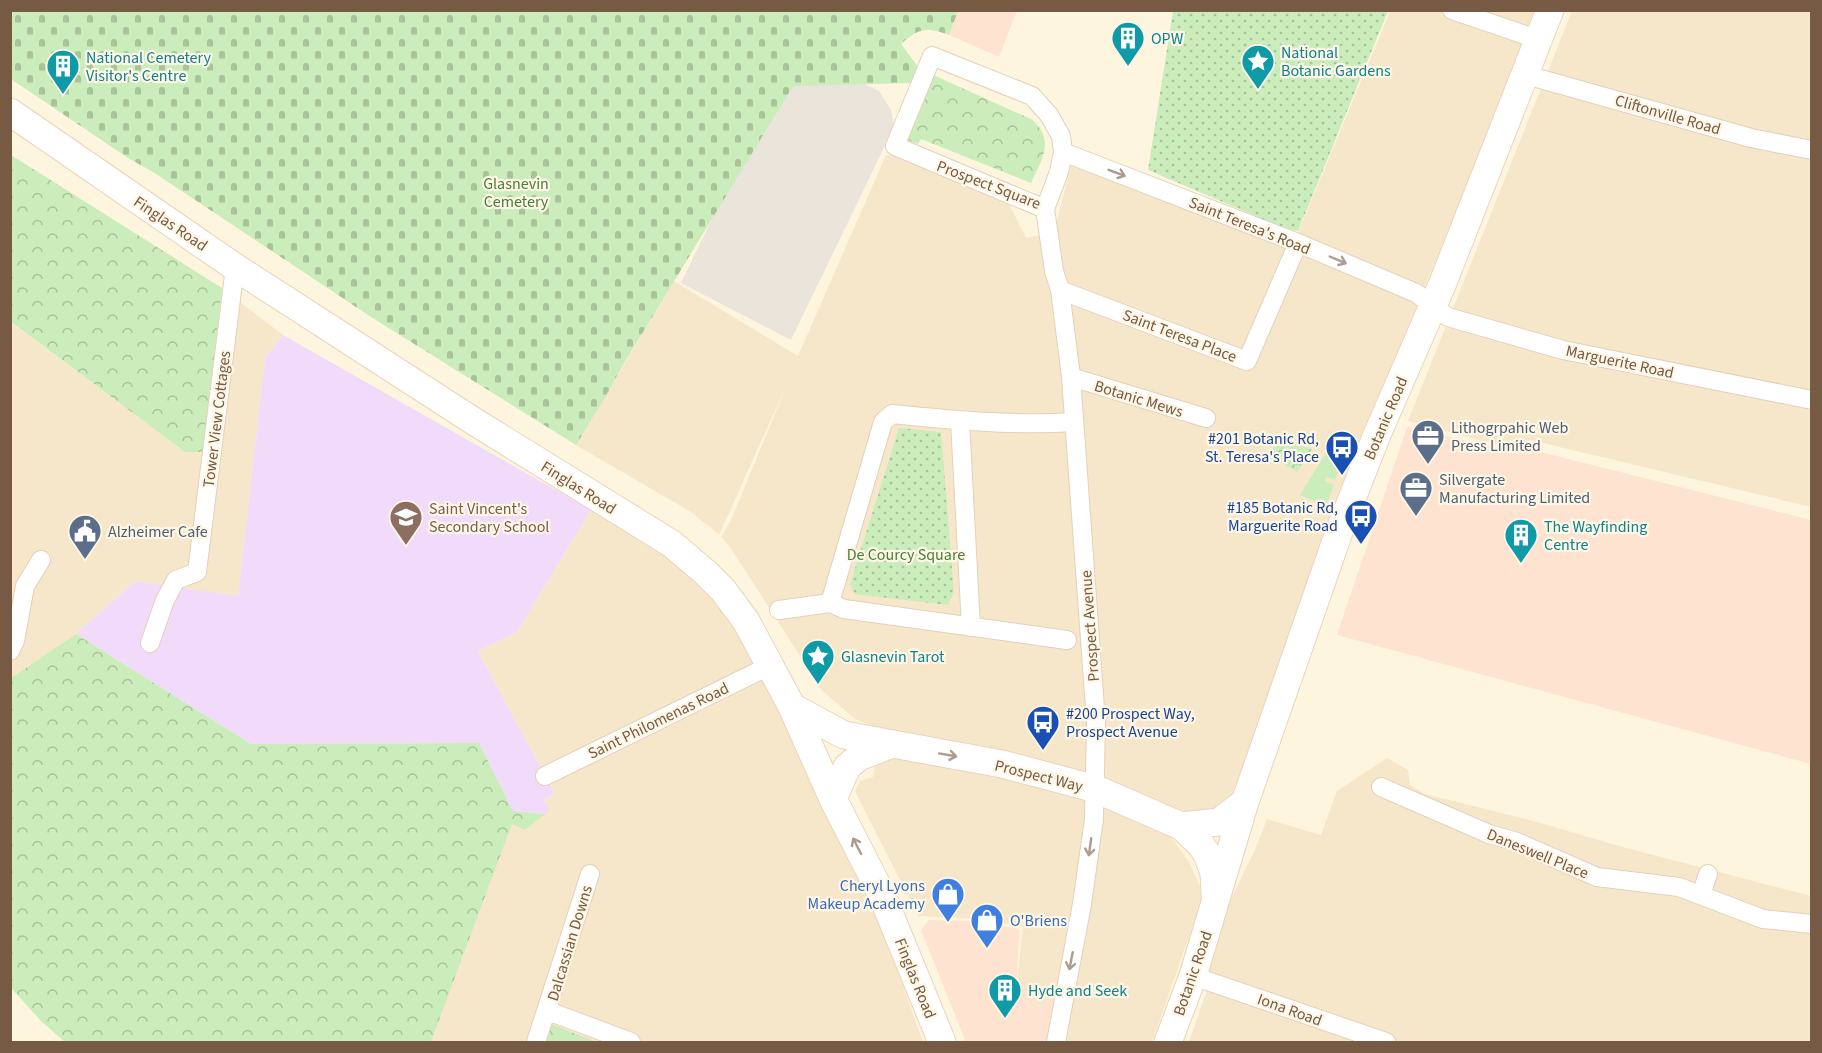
<svg xmlns="http://www.w3.org/2000/svg" width="1822" height="1053" viewBox="0 0 1822 1053" font-family="'Source Sans 3',sans-serif">
<style>
.residential{fill:#f6e7cb}
.commercial{fill:#ffe3d1}
.industrial{fill:#ebe4da}
.education{fill:#f2dbfa}
.grass{fill:#cbecbb}
.cemetery{fill:url(#cemetery-stones)}
.park{fill:url(#park-crowns)}
.garden{fill:url(#garden-dots)}
.lines{fill:none;stroke-linecap:round;stroke-linejoin:round}
.street-casing{stroke:#e3d1b9;stroke-width:20}
.secondary-casing{stroke:#ead4b9;stroke-width:29}
.street{stroke:#fff;stroke-width:18}
.secondary{stroke:#fff;stroke-width:27}
.oneway{stroke:#ad9c8f}
.labels{text-anchor:middle;stroke-width:4.5;stroke-linejoin:round;paint-order:stroke}
.culture-label{font-size:16px;fill:#0d838f;stroke:#fff7e6;text-anchor:start}
.street-label{font-size:16px;fill:#765a44;stroke:#fff7e6}
.park-label{font-size:16px;fill:#497d3b;stroke:#fff7e6}
.service-label{font-size:16px;fill:#4e5e75;stroke:#fff7e6;text-anchor:start}
.transit-label{font-size:16px;fill:#164399;stroke:#fff7e6;text-anchor:end}
.education-label{font-size:16px;fill:#785e54;stroke:#fff7e6;text-anchor:start}
.shop-label{font-size:16px;fill:#366cbe;stroke:#fff7e6;text-anchor:end}
</style>
<defs>
<pattern id="cemetery-stones" width="16" height="16" patternUnits="userSpaceOnUse" patternTransform="scale(1.5)"><rect width="16" height="16" fill="#cbecbb"/><path d="M2 7V4a2 2 0 0 1 4 0v3zM10 15v-3a2 2 0 0 1 4 0v3z" fill="#a9c29a"/></pattern>
<pattern id="park-crowns" width="20" height="18" patternUnits="userSpaceOnUse" patternTransform="scale(1.5)"><rect width="20" height="18" fill="#cbecbb"/><path d="M2 6a3 3 0 1 1 6 0M12 15a3 3 0 1 1 6 0" fill="none" stroke="#a9c29a"/></pattern>
<pattern id="garden-dots" width="8" height="8" patternUnits="userSpaceOnUse" patternTransform="scale(1.5)"><rect width="8" height="8" fill="#cbecbb"/><path d="M2 2h.1M6 6h.1" fill="none" stroke="#a9c29a" stroke-width="1.8" stroke-linecap="round"/></pattern>
</defs>
<rect width="100%" height="100%" fill="#fef5de"/>
<!-- residential -->
<path class="residential" d="M 1390,11 L 1540,11 L 1376,404 L 1237,800 L 1214,814 L 1177,810 L 1169,834 L 1189,862 L 1204,895 L 1152,1042 L 1059,1042 L 1015,996 L 1023,927 L 978,919 L 918,916 L 855,791 L 860,781 L 873,777 L 881,729 L 856,720 L 822,690 L 730,547 L 721,537 L 732,518 L 787,384 L 719,535 L 691,512 L 576,445 L 674,281 L 798,356 L 886,155 L 899,155 L 1008,202 L 1026,238 L 1054,233 L 1071,166 L 1095,158 L 1297,235 Z
M 1572,11 L 1811,11 L 1811,507 L 1530,440 L 1512,449 L 1408,421 Z
M 222,288 L 283,335 L 265,358 L 238,597 L 135,581 L 76,634 L 11,678 L 10,322 L 185,452 L 202,452 Z
M 591,510 L 649,544 L 703,583 L 753,654 L 887,940 L 923,1042 L 431,1042 L 512,824 L 549,811 L 544,800 L 555,794 L 478,651 L 517,632 Z
M 1387,758 L 1408,770 L 1410,785 L 1425,794 L 1534,821 L 1619,846 L 1811,896 L 1811,1042 L 1189,1042 L 1207,990 L 1205,970 L 1225,911 L 1255,850 L 1267,819 L 1321,835 L 1337,791 Z"/>
<!-- commercial -->
<path class="commercial" d="M 958,11 L 1017,11 L 999,57 L 949,35 Z
M 1407,427 L 1511,451 L 1521,447 L 1811,520 L 1811,764 L 1337,635 Z
M 929,920 L 976,921 L 1020,929 L 1015,996 L 1066,1007 L 1059,1042 L 966,1042 L 921,930 Z"/>
<!-- industrial -->
<path class="industrial" d="M 783,72 L 848,76 L 879,91 L 891,110 L 894,127 L 791,340 L 681,283 Z"/>
<!-- education -->
<path class="education" d="M 283,335 L 591,510 L 517,632 L 478,651 L 555,794 L 544,800 L 550,810 L 545,814 L 513,811 L 479,743 L 251,744 L 76,634 L 135,581 L 238,596 L 265,358 Z"/>
<!-- grass -->
<path class="grass" d="M 1326,453 L 1343,459 L 1335,480 L 1327,477 L 1325,481 L 1334,485 L 1326,506 L 1300,495 Z"/>
<!-- cemetery -->
<path class="cemetery" d="M 10,11 L 958,11 L 949,35 C 926,27 919,28 901,44 L 919,68 L 912,83 L 793,86 L 623,365 L 603,401 L 576,445 L 371,317 L 153,172 L 128,158 L 11,79 Z"/>
<!-- park -->
<path class="park" d="M 931,74 L 1031,119 C 1056,139 1042,159 1031,183 L 921,139 L 918,144 L 905,139 Z
M 11,155 L 222,288 L 203,452 L 185,452 L 11,322 Z
M 1278,437 L 1312,449 L 1297,472 L 1270,456 Z
M 76,634 L 251,744 L 479,743 L 513,811 L 545,814 L 525,830 L 512,824 L 431,1042 L 65,1042 L 42,1022 L 11,988 L 11,678 Z
M 549,1023 L 596,1042 L 543,1042 Z"/>
<!-- garden -->
<path class="garden" d="M 1173,11 L 1388,11 L 1298,231 L 1284,228 L 1148,170 Z
M 899,428 L 941,432 L 954,592 L 948,605 L 855,594 L 850,584 Z"/>
<g class="lines">
<defs>
<path id="street" d="M 1452,10 L 1537,39
M 932,56 L 1032,96 L 1049,115 L 1061,136 L 1063,152 L 1059,172 L 1045,209 L 895,146 Z
M 1526,75 L 1751,138 L 1812,150
M 1063,152 L 1298,243 L 1416,293 L 1448,317 L 1563,350 L 1812,400
M 1045,209 L 1054,271 L 1060,290 L 1071,377 L 1096,722 L 1094,819 L 1082,904 L 1056,1042
M 1060,290 L 1247,361 L 1298,243
M 1071,377 L 1206,418
M 960,421 L 971,627
M 779,610 L 830,603
M 1067,640 L 844,609 L 830,603 L 883,422 L 892,414 C 952,420 1014,426 1074,422
M 150,643 L 165,600 L 176,580 L 197,572 L 235,267
M 10,651 L 15,641 L 25,586 L 41,560
M 545,776 L 771,665
M 1381,787 L 1489,834 L 1517,842 L 1597,877 L 1679,887 L 1763,919 L 1812,924
M 1701,895 L 1708,874
M 1193,976 L 1386,1042
M 548,1011 L 631,1042
M 536,1042 L 590,874"/>
<path id="secondary" d="M 10,112 L 235,267 L 475,422 L 672,544 L 706,573 L 723,590 L 746,621 L 792,707 L 833,799 L 881,893 L 942,1042
M 792,707 L 844,735 L 1002,764 L 1040,774 L 1096,789 L 1181,826 L 1201,845 L 1207,854 L 1214,873 L 1215,894
M 833,799 L 847,767 L 859,757 L 890,745
M 1181,826 L 1219,822 L 1245,802
M 1168,1042 L 1193,976 L 1245,802 L 1339,532 L 1376,437 L 1442,285 L 1550,10"/>
</defs>
<!-- street casing -->
<use href="#street" class="street-casing"/>
<!-- secondary casing -->
<use href="#secondary" class="secondary-casing"/>
<!-- street -->
<use href="#street" class="street"/>
<!-- secondary -->
<use href="#secondary" class="secondary"/>
</g>
<!-- one-way arrows -->
<defs><path id="oneway-shaft" d="M-6 0H5M1.5-3L5.5 0L1.5 3" fill="none" stroke-width="1.6" stroke-linecap="round" stroke-linejoin="round" transform="scale(1.5)"/></defs>
<g class="oneway">
<use href="#oneway-shaft" transform="translate(1117 173) rotate(21)"/>
<use href="#oneway-shaft" transform="translate(1338 260) rotate(23)"/>
<use href="#oneway-shaft" transform="translate(948 755) rotate(10)"/>
<use href="#oneway-shaft" transform="translate(857 846) rotate(-117)"/>
<use href="#oneway-shaft" transform="translate(1090 847) rotate(98)"/>
<use href="#oneway-shaft" transform="translate(1071 961) rotate(101)"/>
</g>
<!-- icons -->
<defs>
<symbol id="building-pin" viewBox="-11 -11 22 30"><path d="M0 17L-7.5 6A9.5 9.5 0 1 1 7.5 6Z" fill="#0f9aa8" stroke="#fff7e6"/><path d="M-4-6H4V6H1V3H-1V6H-4ZM-2.5-4.3h1.7v1.8h-1.7ZM.8-4.3h1.7v1.8H.8ZM-2.5-1h1.7V.8h-1.7ZM.8-1h1.7V.8H.8Z" fill="#fff"/></symbol>
<symbol id="sight-pin" viewBox="-11 -11 22 30"><path d="M0 17L-7.5 6A9.5 9.5 0 1 1 7.5 6Z" fill="#0f9aa8" stroke="#fff7e6"/><path d="M0-6L1.8-2.2L6-1.7L2.9 1.2L3.7 5.4L0 3.3L-3.7 5.4L-2.9 1.2L-6-1.7L-1.8-2.2Z" fill="#fff"/></symbol>
<symbol id="office-pin" viewBox="-11 -11 22 30"><path d="M0 17L-7.5 6A9.5 9.5 0 1 1 7.5 6Z" fill="#5c6f8a" stroke="#fff7e6"/><path d="M-6-3h4V-5.5h4V-3h4V5H-6ZM-1-4.5V-3h2v-1.5ZM-6 0V1H6V0Z" fill="#fff"/></symbol>
<symbol id="bus-pin" viewBox="-11 -11 22 30"><path d="M0 17L-7.5 6A9.5 9.5 0 1 1 7.5 6Z" fill="#1a4fb4" stroke="#fff7e6"/><path d="M-5-6H5V4H4V6H2V4H-2V6H-4V4H-5ZM-3.5-4V0h7V-4ZM-3.5 1.2v1.5H-2V1.2ZM2 1.2v1.5H3.5V1.2Z" fill="#fff"/></symbol>
<symbol id="school-pin" viewBox="-11 -11 22 30"><path d="M0 17L-7.5 6A9.5 9.5 0 1 1 7.5 6Z" fill="#8d6e63" stroke="#fff7e6"/><path d="M0-5L7-2L0 1L-7-2ZM-4 1L0 2.5L4 1V4Q0 6-4 4Z" fill="#fff"/></symbol>
<symbol id="civic-pin" viewBox="-11 -11 22 30"><path d="M0 17L-7.5 6A9.5 9.5 0 1 1 7.5 6Z" fill="#5c6f8a" stroke="#fff7e6"/><path d="M-.6-6.5H3V-4.5H.6V-3L4-1V1h2V6H-6V1h2V-1L-.6-3ZM-1.2 2.5V6h2.4V2.5Z" fill="#fff"/></symbol>
<symbol id="shop-pin" viewBox="-11 -11 22 30"><path d="M0 17L-7.5 6A9.5 9.5 0 1 1 7.5 6Z" fill="#3f7fe0" stroke="#fff7e6"/><path d="M-5-2.5h2.3a2.7 3.5 0 0 1 5.4 0H5L5.5 6h-11ZM-1.5-2.5h3a1.5 2.3 0 0 0-3 0Z" fill="#fff"/></symbol>
</defs>
<g fill-rule="evenodd">
<use href="#building-pin" x="1109" y="19" width="38" height="52"/>
<use href="#sight-pin" x="1239" y="42" width="38" height="52"/>
<use href="#building-pin" x="44" y="47" width="38" height="52"/>
<use href="#office-pin" x="1409" y="417" width="38" height="52"/>
<use href="#bus-pin" x="1323" y="428" width="38" height="52"/>
<use href="#office-pin" x="1397" y="469" width="38" height="52"/>
<use href="#bus-pin" x="1342" y="497" width="38" height="52"/>
<use href="#school-pin" x="387" y="498" width="38" height="52"/>
<use href="#civic-pin" x="66" y="512" width="38" height="52"/>
<use href="#building-pin" x="1502" y="516" width="38" height="52"/>
<use href="#sight-pin" x="799" y="637" width="38" height="52"/>
<use href="#bus-pin" x="1024" y="703" width="38" height="52"/>
<use href="#shop-pin" x="929" y="875" width="38" height="52"/>
<use href="#shop-pin" x="968" y="901" width="38" height="52"/>
<use href="#building-pin" x="986" y="971" width="38" height="52"/>
</g>
<g class="labels">
<!-- culture labels -->
<g class="culture-label">
<text x="1151" y="44">OPW</text>
<text x="1281" y="58">National<tspan x="1281" dy="18">Botanic Gardens</tspan></text>
<text x="86" y="63">National Cemetery<tspan x="86" dy="18">Visitor's Centre</tspan></text>
<text x="1544" y="532">The Wayfinding<tspan x="1544" dy="18">Centre</tspan></text>
<text x="841" y="662">Glasnevin Tarot</text>
<text x="1028" y="996">Hyde and Seek</text>
</g>
<!-- street labels -->
<g class="street-label">
<text transform="translate(1668 114) rotate(16)" y="6">Cliftonville Road</text>
<text transform="translate(989 184) rotate(21)" y="6">Prospect Square</text>
<text transform="translate(171 223) rotate(34)" y="6">Finglas Road</text>
<text transform="translate(1250 225) rotate(22)" y="6">Saint Teresa's Road</text>
<text transform="translate(1180 335) rotate(21)" y="6">Saint Teresa Place</text>
<text transform="translate(1620 361) rotate(12)" y="6">Marguerite Road</text>
<text transform="translate(1139 398) rotate(17)" y="6">Botanic Mews</text>
<text transform="translate(1385 418) rotate(-67)" y="6">Botanic Road</text>
<text transform="translate(216 419) rotate(-83)" y="6">Tower View Cottages</text>
<text transform="translate(579 487) rotate(32)" y="6">Finglas Road</text>
<text transform="translate(1089 626) rotate(-94)" y="6">Prospect Avenue</text>
<text transform="translate(658 720) rotate(-26)" y="6">Saint Philomenas Road</text>
<text transform="translate(1039 775) rotate(14)" y="6">Prospect Way</text>
<text transform="translate(1538 853) rotate(22)" y="6">Daneswell Place</text>
<text transform="translate(569 943) rotate(-73)" y="6">Dalcassian Downs</text>
<text transform="translate(1192 973) rotate(-71)" y="6">Botanic Road</text>
<text transform="translate(916 978) rotate(68)" y="6">Finglas Road</text>
<text transform="translate(1290 1009) rotate(20)" y="6">Iona Road</text>
</g>
<!-- park labels -->
<g class="park-label">
<text x="516" y="189">Glasnevin<tspan x="516" dy="18">Cemetery</tspan></text>
<text x="906" y="560">De Courcy Square</text>
</g>
<!-- service labels -->
<g class="service-label">
<text x="1451" y="433">Lithogrpahic Web<tspan x="1451" dy="18">Press Limited</tspan></text>
<text x="1439" y="485">Silvergate<tspan x="1439" dy="18">Manufacturing Limited</tspan></text>
<text x="108" y="537">Alzheimer Cafe</text>
</g>
<!-- transit labels -->
<g class="transit-label">
<text x="1319" y="444">#201 Botanic Rd,<tspan x="1319" dy="18">St. Teresa's Place</tspan></text>
<text x="1338" y="513">#185 Botanic Rd,<tspan x="1338" dy="18">Marguerite Road</tspan></text>
<text x="1066" y="719" text-anchor="start">#200 Prospect Way,<tspan x="1066" dy="18">Prospect Avenue</tspan></text>
</g>
<!-- education labels -->
<g class="education-label">
<text x="429" y="514">Saint Vincent's<tspan x="429" dy="18">Secondary School</tspan></text>
</g>
<!-- shop labels -->
<g class="shop-label">
<text x="925" y="891">Cheryl Lyons<tspan x="925" dy="18">Makeup Academy</tspan></text>
<text x="1010" y="926" text-anchor="start">O'Briens</text>
</g>
</g>
<!-- border -->
<rect width="1822" height="1053" fill="none" stroke="#765a44" stroke-width="24"/>
</svg>
